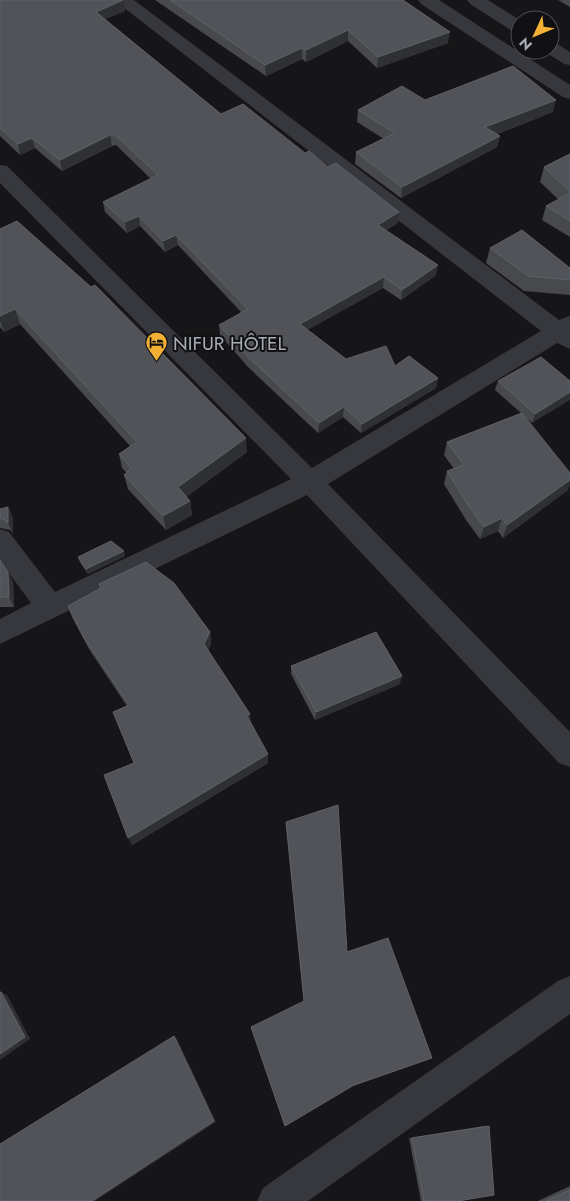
<svg xmlns="http://www.w3.org/2000/svg" width="570" height="1201" viewBox="0 0 570 1201" font-family="Jost,sans-serif">
<style>
.lines{fill:none;stroke-linecap:round;stroke-linejoin:round}
.minor{fill:#37383d;fill-rule:evenodd}
.wall{fill:#47494d}
.shaded-wall{fill:#2f3033}
.building{fill:#525359;stroke:#5f6168}
.labels{text-anchor:middle;stroke-width:4;stroke-linejoin:round;paint-order:stroke}
.poi-label{font-size:19px;fill:#a8adb8;stroke:#111113;text-anchor:start}
</style>
<rect width="100%" height="100%" fill="#161618"/>
<g class="lines">
<!-- minor -->
<path class="minor" d="M 114,0 L 134,0 L 559,320 L 570,316 L 570,349 L 557,343 L 328,484 L 570,732 L 570,767 L 559,763 L 307,495 L 0,644 L 0,619 L 31,603 L 0,561 L 0,529 L 9,532 L 55,592 L 291,479 L 0,183 L 0,165 L 7,166 L 312,468 L 541,331 Z
M 418,0 L 439,0 L 570,85 L 570,99 L 563,97 L 421,4 Z
M 467,0 L 488,0 L 520,20 L 520,33 L 514,32 L 470,4 Z
M 550,42 L 556,43 L 570,52 L 570,65 L 564,64 L 544,51 L 550,50 Z
M 570,976 L 570,1014 L 308,1201 L 257,1201 L 263,1188 L 558,981 Z"/>
</g>
<!-- wall -->
<path class="wall" d="M 0,0 L 124,0 L 125,11 L 105,19 L 221,114 L 305,153 L 399,212 L 398,223 L 386,230 L 436,275 L 401,300 L 383,288 L 307,330 L 346,359 L 395,366 L 438,378 L 436,388 L 361,433 L 343,417 L 318,433 L 248,367 L 220,335 L 219,325 L 242,313 L 178,245 L 165,252 L 140,226 L 127,233 L 105,212 L 103,202 L 151,179 L 116,145 L 112,146 L 62,171 L 35,148 L 20,155 L 0,136 Z
M 155,0 L 403,0 L 448,43 L 377,68 L 348,41 L 306,62 L 302,59 L 266,76 Z
M 558,0 L 570,0 L 570,7 Z
M 425,100 L 553,112 L 497,134 L 500,136 L 497,147 L 401,198 L 355,164 L 356,152 L 384,139 L 357,122 L 358,110 Z
M 570,154 L 570,237 L 542,220 L 546,206 L 559,200 L 540,182 L 544,167 Z
M 0,229 L 247,452 L 186,497 L 190,501 L 192,515 L 166,530 L 128,489 L 124,475 L 127,473 L 122,468 L 119,454 L 130,446 L 20,324 L 4,332 L 0,327 Z
M 490,248 L 570,268 L 570,295 L 524,291 L 486,263 Z
M 498,381 L 570,381 L 532,423 L 525,417 L 568,490 L 503,538 L 498,531 L 480,539 L 466,520 L 444,484 L 447,471 L 454,469 L 444,455 L 447,442 L 521,413 L 495,390 Z
M 8,507 L 13,518 L 13,534 L 10,530 L 0,528 L 0,509 Z
M 125,556 L 88,574 L 80,562 L 78,557 Z
M 0,560 L 13,582 L 14,607 L 0,607 Z
M 99,584 L 210,632 L 211,644 L 208,650 L 251,723 L 268,763 L 132,845 L 134,763 L 127,706 L 89,649 L 72,617 L 68,606 L 100,589 Z
M 291,666 L 400,684 L 315,720 L 291,674 Z
M 286,822 L 347,952 L 429,1059 L 353,1086 L 304,1001 Z
M 484,1126 L 489,1126 L 458,1201 L 421,1201 L 409,1138 Z
M 570,1186 L 570,1201 L 538,1201 Z"/>
<!-- shaded-wall -->
<path class="shaded-wall" d="M 124,0 L 125,11 L 97,22 L 96,12 Z
M 348,30 L 348,41 L 306,62 L 306,50 Z
M 450,32 L 448,43 L 377,68 L 378,57 Z
M 302,48 L 302,59 L 266,76 L 265,65 Z
M 556,100 L 553,112 L 483,139 L 485,127 Z
M 110,135 L 112,146 L 62,171 L 60,160 Z
M 500,136 L 497,147 L 401,198 L 402,187 Z
M 32,138 L 35,148 L 20,155 L 18,144 Z
M 399,212 L 398,223 L 377,236 L 378,225 Z
M 139,216 L 140,226 L 127,233 L 125,222 Z
M 176,235 L 178,245 L 165,252 L 163,241 Z
M 438,265 L 436,275 L 401,300 L 402,290 Z
M 384,277 L 383,288 L 300,334 L 300,324 Z
M 15,309 L 20,324 L 4,332 L 0,320 L 0,316 Z
M 438,378 L 436,388 L 361,433 L 362,424 Z
M 570,392 L 570,400 L 532,423 L 535,414 Z
M 344,407 L 343,417 L 318,433 L 319,423 Z
M 246,438 L 247,452 L 180,501 L 178,487 Z
M 570,480 L 570,485 L 568,490 L 503,538 L 507,525 Z
M 190,501 L 192,515 L 166,530 L 163,516 Z
M 8,507 L 13,518 L 13,534 L 8,523 Z
M 502,518 L 498,531 L 480,539 L 484,527 Z
M 124,551 L 125,556 L 88,574 L 86,569 Z
M 8,572 L 13,582 L 14,607 L 9,597 Z
M 210,632 L 211,644 L 206,655 L 204,644 Z
M 402,676 L 400,684 L 315,720 L 316,712 Z
M 250,714 L 251,724 L 247,716 Z
M 268,754 L 268,763 L 132,845 L 128,838 Z
M 1,992 L 7,995 L 30,1039 L 0,1060 Z
M 174,1036 L 177,1039 L 216,1122 L 95,1201 L 92,1201 Z
M 432,1058 L 429,1059 L 353,1086 L 354,1085 Z"/>
<!-- building -->
<path class="building" d="M 0,0 L 123,0 L 96,12 L 221,114 L 243,104 L 305,153 L 309,151 L 328,167 L 336,163 L 399,212 L 378,225 L 438,265 L 402,290 L 384,277 L 300,324 L 346,359 L 386,346 L 395,366 L 409,356 L 438,378 L 362,424 L 344,407 L 319,423 L 248,357 L 219,325 L 248,309 L 176,235 L 163,241 L 139,216 L 125,222 L 103,202 L 158,175 L 114,134 L 110,135 L 60,160 L 32,138 L 18,144 L 0,128 Z
M 170,0 L 403,0 L 450,32 L 378,57 L 348,30 L 306,50 L 302,48 L 265,65 Z
M 513,66 L 556,100 L 485,127 L 500,136 L 402,187 L 356,152 L 395,133 L 358,110 L 402,86 L 425,100 Z
M 570,154 L 570,192 L 544,167 Z
M 570,193 L 570,221 L 546,206 Z
M 17,221 L 91,287 L 95,285 L 246,438 L 178,487 L 190,501 L 163,516 L 124,475 L 131,468 L 119,454 L 137,442 L 15,309 L 0,316 L 0,229 Z
M 522,230 L 570,268 L 570,280 L 528,276 L 490,248 Z
M 541,357 L 570,381 L 570,392 L 535,414 L 498,381 Z
M 522,413 L 570,473 L 570,480 L 507,525 L 502,518 L 484,527 L 470,508 L 447,471 L 464,465 L 447,442 Z
M 8,507 L 8,523 L 5,520 L 0,518 L 0,509 Z
M 111,541 L 124,551 L 86,569 L 78,557 Z
M 0,560 L 8,572 L 9,597 L 0,597 Z
M 146,562 L 174,583 L 210,632 L 204,644 L 250,714 L 247,716 L 268,754 L 128,838 L 104,775 L 134,763 L 113,712 L 129,705 L 84,638 L 68,606 L 101,588 L 99,584 Z
M 376,632 L 402,676 L 316,712 L 291,666 Z
M 338,805 L 347,952 L 388,938 L 432,1058 L 354,1085 L 285,1126 L 251,1027 L 304,1001 L 286,822 Z
M 0,992 L 1,992 L 25,1037 L 0,1054 Z
M 174,1036 L 214,1121 L 92,1201 L 0,1201 L 0,1144 Z
M 489,1126 L 494,1195 L 458,1201 L 424,1201 L 412,1138 Z
M 570,1190 L 570,1201 L 546,1201 Z"/>
<!-- icons -->
<defs>
<symbol id="hotel-pin" viewBox="-11 -11 22 30"><path d="M0 17L-7.5 6A9.5 9.5 0 1 1 7.5 6Z" fill="#f2b134" stroke="#111113"/><path d="M-6-4.5h1.5V1H6V5H4.5V3h-9V5H-6ZM-4 0a1.8 1.8 0 1 1 3.6 0ZM.5 0V-2.5h3Q6-2.5 6 0Z" fill="#111"/></symbol>
</defs>
<g fill-rule="evenodd">
<use href="#hotel-pin" x="144" y="330" width="25" height="34"/>
</g>
<g class="labels">
<!-- poi labels -->
<g class="poi-label">
<text x="173" y="350">NIFUR HÔTEL</text>
</g>
</g>
<!-- north arrow -->
<g transform="translate(535 35) rotate(226)"><circle r="24" fill="#111113" stroke="#4d4f55"/>
<path d="M0-4L9 19L0 12L-9 19Z" fill="#f2b134"/>
<text y="-8" font-size="14" font-weight="bold" text-anchor="middle" fill="#a8adb8">N</text>
</g>
</svg>
